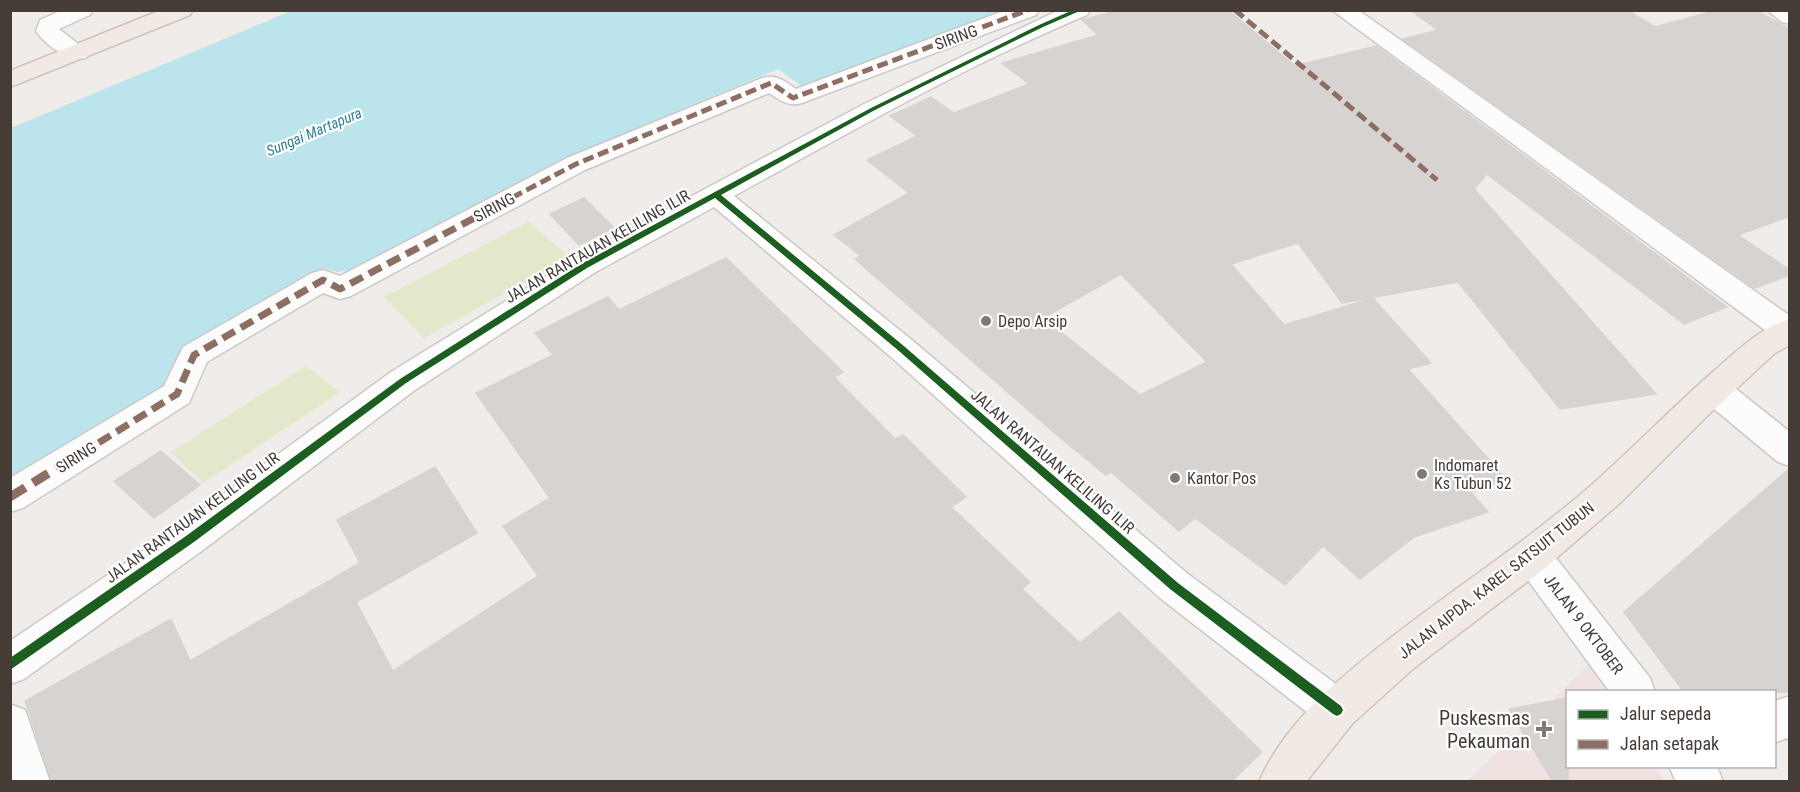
<svg xmlns="http://www.w3.org/2000/svg" width="1800" height="792" viewBox="0 0 1800 792" font-family="'Roboto Condensed',sans-serif">
<style>
.medical{fill:#f1e2e2}
.green{fill:#e3e8ca}
.water{fill:#bbe4ec}
.building{fill:#d7d3d0;stroke:#d7d3cf;stroke-width:1.5;fill-rule:evenodd}
.lines{fill:none;stroke-linecap:round;stroke-linejoin:round}
.minor-casing{stroke:#ccc8c5;stroke-width:3}
.major-casing{stroke:#d1c3b7;stroke-width:3}
.minor{fill:#fdfcfc;fill-rule:evenodd}
.major{fill:#f0e9e4;fill-rule:evenodd}
.quiet-far2{stroke:#8d6e63;stroke-width:5;stroke-dasharray:11 5;stroke-linecap:butt}
.quiet-far1{stroke:#8d6e63;stroke-width:7;stroke-dasharray:14 7;stroke-linecap:butt}
.quiet{stroke:#8d6e63;stroke-width:9;stroke-dasharray:18 9;stroke-linecap:butt}
.cycleway-casing{stroke:#fff;stroke-width:4}
.cycleway{fill:#1b5e20;fill-rule:evenodd}
.poi-dot{fill:#807a75;stroke:#fff;stroke-width:2}
.labels{text-anchor:middle;stroke-width:4.5;stroke-linejoin:round;paint-order:stroke}
.far-water-label{font-size:15px;font-style:italic;fill:#2f8095;stroke:#fff}
.street-label{font-size:16px;fill:#453c36;stroke:#fff}
.poi-label{font-size:16px;fill:#453c36;stroke:#fff;text-anchor:start}
.near-poi-label{font-size:20px;fill:#453c36;stroke:#fff;text-anchor:end}
</style>
<rect width="100%" height="100%" fill="#efece9"/>
<!-- medical -->
<path class="medical" d="M 1590,664 L 1608,691 L 1568,692 L 1568,766 L 1656,767 L 1665,781 L 1466,782 Z"/>
<!-- green -->
<path class="green" d="M 528,222 L 570,257 L 424,338 L 384,297 Z
M 306,366 L 340,392 L 203,483 L 171,452 Z"/>
<!-- water -->
<path class="water" d="M 291,11 L 1008,11 L 802,86 L 778,69 L 570,156 L 357,269 L 337,272 L 325,268 L 183,353 L 165,390 L 11,484 L 11,128 Z"/>
<!-- building -->
<path class="building" d="M 1120,10 L 1228,10 L 1295,66 L 1376,46 L 1727,307 L 1684,324 L 1487,174 L 1474,189 L 1656,394 L 1560,409 L 1458,282 L 1342,303 L 1298,243 L 1231,264 L 1284,325 L 1373,298 L 1431,363 L 1408,369 L 1507,480 L 1471,492 L 1488,512 L 1414,537 L 1360,579 L 1323,546 L 1285,585 L 1195,518 L 1179,531 L 1111,472 L 1106,475 L 1057,435 L 855,259 L 861,256 L 834,235 L 909,193 L 867,160 L 917,136 L 890,116 L 931,97 L 954,113 L 1029,84 L 1002,63 L 1098,35 L 1082,20 ZM 1121,274 L 1207,362 L 1140,395 L 1043,318 Z
M 1410,10 L 1627,10 L 1655,27 L 1717,10 L 1755,10 L 1790,29 L 1790,216 L 1738,235 L 1790,270 L 1790,275 L 1755,288 L 1403,39 L 1438,30 Z
M 584,198 L 614,228 L 579,245 L 550,214 Z
M 726,258 L 843,372 L 834,377 L 895,439 L 903,435 L 966,497 L 951,507 L 1030,582 L 1022,589 L 1080,643 L 1119,612 L 1262,752 L 1231,782 L 52,782 L 25,701 L 171,619 L 190,661 L 360,563 L 337,520 L 435,467 L 477,533 L 356,602 L 393,671 L 538,576 L 503,526 L 550,498 L 476,393 L 553,355 L 535,333 L 608,297 L 619,310 Z
M 161,451 L 200,485 L 154,518 L 114,481 Z
M 1790,468 L 1790,692 L 1684,692 L 1624,612 Z
M 1568,698 L 1568,782 L 1553,782 L 1509,709 Z"/>
<g class="lines">
<defs>
<path id="minor" d="M 62,10 L 93,10 L 90,15 L 59,29 L 90,53 L 86,58 C 69,62 45,45 36,31 L 40,20 Z
M 1006,10 L 1039,10 L 1036,15 L 802,103 C 788,107 780,100 769,93 L 585,170 L 351,296 L 340,299 L 323,293 L 207,362 L 189,403 L 23,508 L 10,512 L 10,478 L 164,386 L 183,347 L 312,273 L 323,270 L 340,276 L 567,158 L 762,78 C 777,74 784,81 796,89 Z
M 1059,10 L 1090,10 L 1087,15 C 965,66 850,132 734,196 L 913,341 L 1188,574 L 1352,696 L 1358,710 L 1352,724 L 1337,730 L 1322,724 L 1160,598 L 891,357 L 714,207 L 594,273 L 415,390 L 203,550 L 24,679 L 10,684 L 10,641 L 177,528 L 391,372 L 574,259 L 864,104 Z
M 1332,10 L 1358,10 L 1790,316 L 1790,342 L 1777,339 Z
M 1767,10 L 1790,10 L 1790,24 L 1782,22 Z
M 1714,377 L 1726,381 L 1790,432 L 1790,466 L 1778,462 L 1702,399 L 1698,390 L 1702,381 Z
M 1532,540 L 1545,544 L 1650,678 L 1655,692 L 1610,692 L 1519,568 L 1513,556 L 1519,544 Z
M 1790,696 L 1790,737 L 1774,743 L 1774,701 Z
M 10,704 L 25,710 L 50,782 L 10,782 Z
M 1669,766 L 1717,766 L 1723,782 L 1676,782 Z"/>
<path id="major" d="M 161,10 L 193,10 L 190,15 L 10,87 L 10,71 Z
M 1790,319 L 1790,345 L 1775,353 L 1706,417 L 1621,502 L 1545,568 L 1414,668 L 1352,724 L 1306,782 L 1259,782 C 1272,751 1299,717 1324,694 C 1408,616 1509,558 1596,481 C 1636,445 1674,406 1715,370 C 1738,350 1760,328 1790,319 Z"/>
</defs>
<!-- minor casing -->
<use href="#minor" class="minor-casing"/>
<!-- major casing -->
<use href="#major" class="major-casing"/>
<!-- minor -->
<use href="#minor" class="minor"/>
<!-- major -->
<use href="#major" class="major"/>
<!-- quiet-far2 -->
<path class="quiet-far2" d="M 1235,10 L 1437,180
M 498,205 L 576,164 L 771,83 L 793,98 L 1028,10"/>
<!-- quiet-far1 -->
<path class="quiet-far1" d="M 63,465 L 177,394 L 194,355 L 323,280 L 340,289 L 501,204"/>
<!-- quiet -->
<path class="quiet" d="M 10,497 L 65,463"/>
<defs>
<path id="cycleway" d="M 1073,10 L 1082,10 L 1043,27 L 875,110 L 721,195 L 905,347 L 1178,583 L 1341,706 L 1343,710 L 1341,714 L 1337,716 L 1333,714 L 1170,589 L 899,351 L 715,198 L 587,268 L 406,383 L 194,542 L 10,670 L 10,658 L 186,536 L 400,379 L 581,264 L 871,108 L 1039,25 Z"/>
</defs>
<!-- cycleway casing -->
<use href="#cycleway" class="cycleway-casing"/>
<!-- cycleway -->
<use href="#cycleway" class="cycleway"/>
</g>
<!-- markers -->
<g class="poi-dot">
<circle cx="986" cy="321" r="6"/>
<circle cx="1422" cy="474" r="6"/>
<circle cx="1175" cy="478" r="6"/>
<path d="M1541 720h6v6h6v6h-6v6h-6v-6h-6v-6h6z"/>
</g>
<g class="labels">
<!-- far-water labels -->
<g class="far-water-label">
<text transform="translate(314 132) rotate(-23)" y="5">Sungai Martapura</text>
</g>
<!-- street labels -->
<g class="street-label">
<text transform="translate(956 37) rotate(-20)" y="6">SIRING</text>
<text transform="translate(494 207) rotate(-28)" y="6">SIRING</text>
<text transform="translate(597 246) rotate(-30)" y="6">JALAN RANTAUAN KELILING ILIR</text>
<text transform="translate(76 457) rotate(-32)" y="6">SIRING</text>
<text transform="translate(1053 461) rotate(41)" y="6">JALAN RANTAUAN KELILING ILIR</text>
<text transform="translate(192 517) rotate(-36)" y="6">JALAN RANTAUAN KELILING ILIR</text>
<text transform="translate(1496 580) rotate(-38)" y="6">JALAN AIPDA. KAREL SATSUIT TUBUN</text>
<text transform="translate(1584 624) rotate(53)" y="6">JALAN 9 OKTOBER</text>
</g>
<!-- poi labels -->
<g class="poi-label">
<text x="998" y="327">Depo Arsip</text>
<text x="1434" y="471">Indomaret<tspan x="1434" dy="18">Ks Tubun 52</tspan></text>
<text x="1187" y="484">Kantor Pos</text>
</g>
<!-- near-poi labels -->
<g class="near-poi-label">
<text x="1530" y="725">Puskesmas<tspan x="1530" dy="23">Pekauman</tspan></text>
</g>
</g>
<!-- border -->
<rect width="1800" height="792" fill="none" stroke="#453c36" stroke-width="24"/>
<!-- legend -->
<rect x="1566" y="690" width="210" height="78" fill="#ffffff" stroke="#b5b1af" stroke-width="1.5"/>
<rect x="1578" y="710" width="30" height="9" fill="#1b5e20" stroke="#b5b1af" stroke-width="1.5"/>
<text x="1620" y="720" font-size="18" fill="#453c36">Jalur sepeda</text>
<rect x="1578" y="740" width="30" height="9" fill="#8d6e63" stroke="#b5b1af" stroke-width="1.5"/>
<text x="1620" y="750" font-size="18" fill="#453c36">Jalan setapak</text>
</svg>
